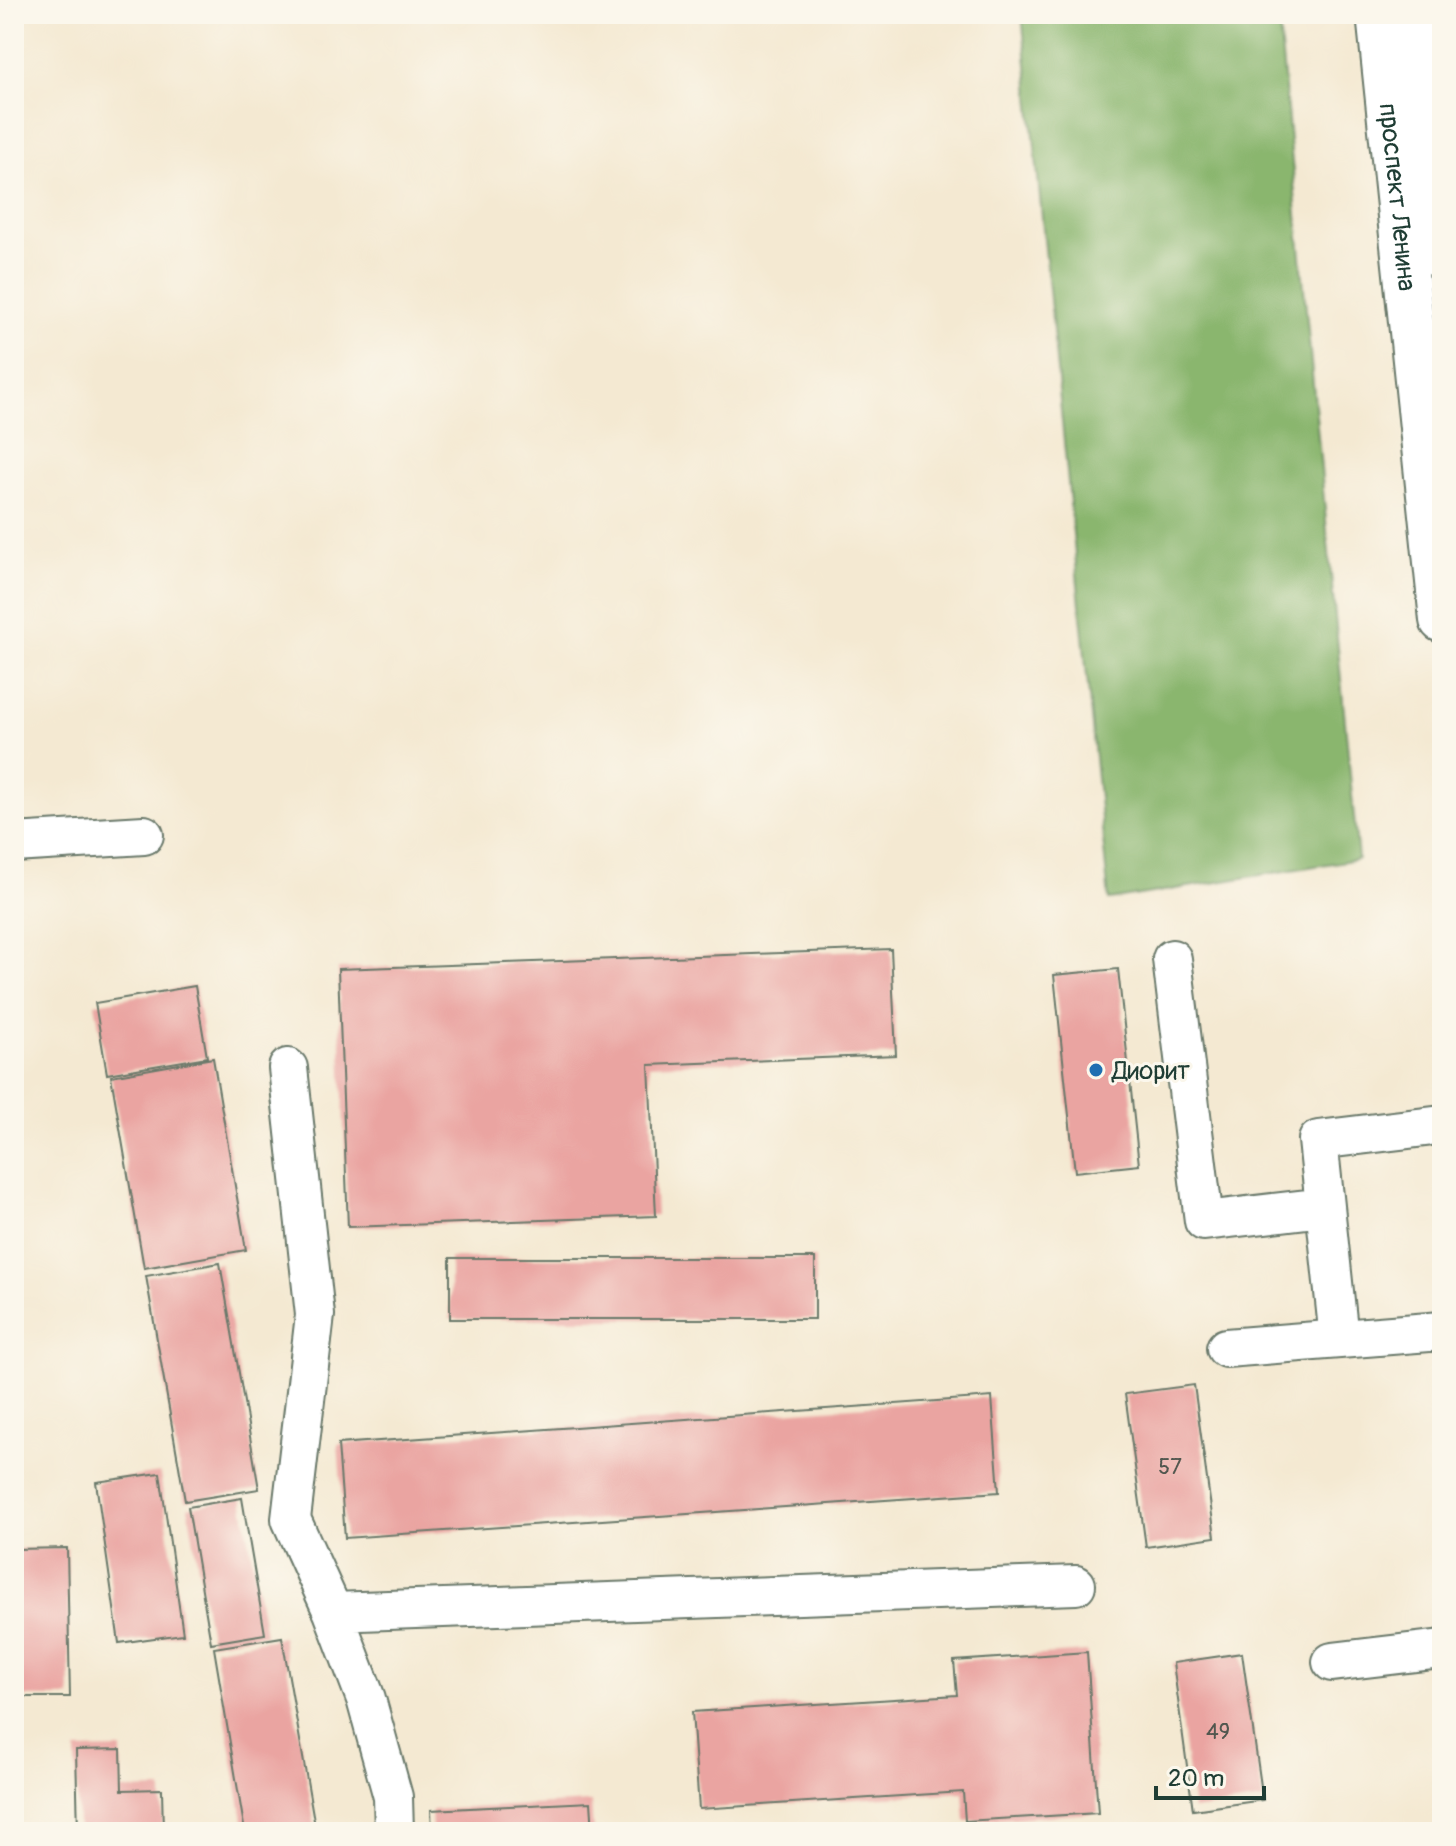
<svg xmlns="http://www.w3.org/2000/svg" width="1456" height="1846" viewBox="0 0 1456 1846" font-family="Pangolin,sans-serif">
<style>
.forest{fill:#8ab66e;stroke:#547a51;stroke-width:2}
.building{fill:#eaa4a1}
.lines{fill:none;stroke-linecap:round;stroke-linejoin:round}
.minor-casing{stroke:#6a796b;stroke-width:42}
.major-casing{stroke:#6a796b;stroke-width:48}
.minor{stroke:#fff;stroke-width:38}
.major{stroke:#fff;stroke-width:44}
.poi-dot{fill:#1f6fb2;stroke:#fbf7ec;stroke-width:3}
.labels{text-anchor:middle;stroke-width:6;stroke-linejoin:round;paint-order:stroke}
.number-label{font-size:22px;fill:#52574f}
.street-label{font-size:26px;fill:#1f3d34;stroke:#fbf7ec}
.poi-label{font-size:26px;fill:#1f3d34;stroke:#fbf7ec;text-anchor:start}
</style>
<rect width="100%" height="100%" fill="#fbf7ec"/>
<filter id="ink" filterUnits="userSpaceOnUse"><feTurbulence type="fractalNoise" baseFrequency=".0125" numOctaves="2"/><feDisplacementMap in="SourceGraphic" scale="16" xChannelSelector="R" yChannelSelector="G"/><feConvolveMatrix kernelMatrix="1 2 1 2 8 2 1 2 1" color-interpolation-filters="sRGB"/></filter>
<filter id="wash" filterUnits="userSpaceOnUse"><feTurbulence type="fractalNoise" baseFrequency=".006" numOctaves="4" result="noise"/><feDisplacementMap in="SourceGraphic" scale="32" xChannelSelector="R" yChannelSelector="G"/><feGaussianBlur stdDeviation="1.8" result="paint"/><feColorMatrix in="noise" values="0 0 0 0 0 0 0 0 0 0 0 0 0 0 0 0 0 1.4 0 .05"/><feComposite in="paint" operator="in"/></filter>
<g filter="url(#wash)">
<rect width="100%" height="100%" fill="#f4e9d2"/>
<!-- forest -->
<path class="forest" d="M 1022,14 L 1278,14 L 1358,859 L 1109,900 Z"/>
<g id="blocks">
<!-- building -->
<path class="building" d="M 891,949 L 896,1055 L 649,1065 L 656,1216 L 348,1227 L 338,969 Z
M 1118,969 L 1139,1165 L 1075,1172 L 1054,975 Z
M 195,986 L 207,1057 L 107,1074 L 95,1003 Z
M 213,1058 L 246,1250 L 144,1268 L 111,1076 Z
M 450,1258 L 815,1258 L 815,1319 L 450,1319 Z
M 220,1263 L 259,1489 L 185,1501 L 146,1276 Z
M 1194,1385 L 1215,1537 L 1146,1547 L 1125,1394 Z
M 992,1397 L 999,1492 L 345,1538 L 338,1444 Z
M 160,1473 L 183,1634 L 119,1643 L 96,1482 Z
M 242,1498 L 265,1634 L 211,1643 L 188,1507 Z
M 67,1548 L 70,1697 L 14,1697 L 14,1549 Z
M 282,1637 L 316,1832 L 245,1832 L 214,1648 Z
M 1087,1652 L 1098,1813 L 965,1821 L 963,1792 L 699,1809 L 692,1712 L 957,1695 L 954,1661 Z
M 1242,1653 L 1263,1800 L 1193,1810 L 1173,1663 Z
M 121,1749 L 122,1790 L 162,1789 L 163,1832 L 78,1832 L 76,1750 Z
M 591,1802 L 593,1832 L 432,1832 L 431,1810 Z"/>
</g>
</g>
<g filter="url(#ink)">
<use href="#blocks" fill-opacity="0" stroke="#6a796b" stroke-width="2"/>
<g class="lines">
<defs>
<path id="minor" d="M 14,843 L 144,835
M 1172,959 L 1204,1221 L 1324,1207
M 288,1068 L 315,1315 L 291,1519 L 333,1612 L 366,1699 L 393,1797 L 394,1832
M 1339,1339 L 1318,1140 L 1442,1125
M 1226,1348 L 1442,1331
M 333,1612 L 1076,1585
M 1332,1662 L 1442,1649"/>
<g id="major">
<path id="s1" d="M 1379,14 L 1442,620"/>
<path d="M 1416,14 L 1442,257"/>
</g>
</defs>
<!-- minor casing -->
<use href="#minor" class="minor-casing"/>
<!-- major casing -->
<use href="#major" class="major-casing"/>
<!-- minor -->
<use href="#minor" class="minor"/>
<!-- major -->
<use href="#major" class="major"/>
</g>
</g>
<!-- markers -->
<circle class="poi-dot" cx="1096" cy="1070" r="8"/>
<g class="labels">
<!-- number labels -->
<g class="number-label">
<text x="1170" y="1474">57</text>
<text x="1218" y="1739">49</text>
</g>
<!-- street labels -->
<g class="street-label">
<text dy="9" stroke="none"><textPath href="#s1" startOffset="184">проспект Ленина</textPath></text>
</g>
<!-- poi labels -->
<g class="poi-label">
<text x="1112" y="1079">Диорит</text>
</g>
</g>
<!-- margin -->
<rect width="1456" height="1846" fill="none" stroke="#fbf7ec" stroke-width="48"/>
<!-- scale -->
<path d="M1156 1786v12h108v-12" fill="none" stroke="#1f3d34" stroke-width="4"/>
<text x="1168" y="1786" font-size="24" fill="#1f3d34" stroke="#fbf7ec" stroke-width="6" paint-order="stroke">20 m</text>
</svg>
